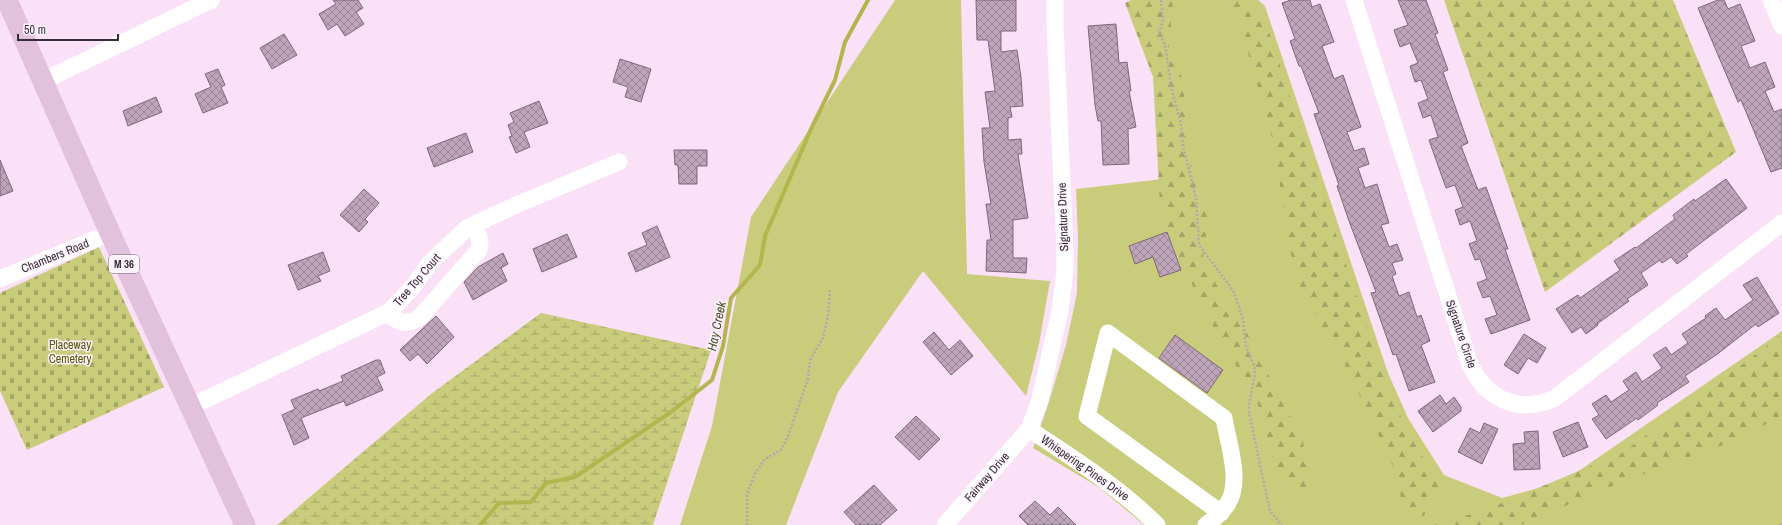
<svg xmlns="http://www.w3.org/2000/svg" width="1782" height="525" viewBox="0 0 1782 525" font-family="'Archivo Narrow',sans-serif">
<style>
.grass{fill:#c9cc7b}
.forest{fill:url(#forest-firs)}
.wetland{fill:url(#wetland-marsh)}
.cemetery{fill:url(#cemetery-stones)}
.lines{fill:none;stroke-linecap:round;stroke-linejoin:round}
.stream{stroke:#b3b54e;stroke-width:4}
.building{fill:url(#building-cross-hatch);stroke:#7e677b}
.path{stroke:#b8a3b5;stroke-width:2.5;stroke-dasharray:2 2;stroke-linecap:butt}
.minor{stroke:#fff;stroke-width:17}
.major{stroke:#e2c1dd;stroke-width:21}
.labels{text-anchor:middle;stroke-width:3;stroke-linejoin:round;paint-order:stroke}
.shield{fill:#fef4fd;stroke:#736972;stroke-width:1}
.shield-label{font-size:11px;font-weight:bold;fill:#372d36}
.street-label{font-size:12px;fill:#372d36;stroke:#fef4fd}
.park-label{font-size:12px;fill:#565605;stroke:#fef4fd}
.water-label{font-size:13px;font-style:italic;fill:#4d4e24;stroke:#fef4fd}
</style>
<defs>
<pattern id="forest-firs" width="22" height="20" patternUnits="userSpaceOnUse"><rect width="22" height="20" fill="#c9cc7b"/><path d="M5 1l3.5 6h-7zM16 11l3.5 6h-7z" fill="#a4a666"/></pattern>
<pattern id="wetland-marsh" width="20" height="14" patternUnits="userSpaceOnUse"><rect width="20" height="14" fill="#c9cc7b"/><path d="M1 5h8M5 5V1M11 12h8M15 12V8" fill="none" stroke="#a4a666"/></pattern>
<pattern id="cemetery-stones" width="16" height="16" patternUnits="userSpaceOnUse"><rect width="16" height="16" fill="#c9cc7b"/><path d="M2 7V4a2 2 0 0 1 4 0v3zM10 15v-3a2 2 0 0 1 4 0v3z" fill="#a4a666"/></pattern>
<pattern id="building-cross-hatch" width="8" height="8" patternUnits="userSpaceOnUse"><rect width="8" height="8" fill="#bea5ba"/><path d="M0 0l8 8M0 8l8-8" fill="none" stroke="#9b8798"/></pattern>
</defs>
<rect width="100%" height="100%" fill="#fbe1f7"/>
<!-- grass -->
<path class="grass" d="M 895,0 L 961,0 L 967,274 L 1050,281 L 1039,344 L 1026,396 L 923,271 L 838,392 L 786,525 L 680,525 L 712,426 L 751,217 Z
M 1146,0 L 1258,0 L 1265,6 L 1388,373 L 1408,418 L 1444,475 L 1502,498 L 1564,481 L 1782,331 L 1782,525 L 1144,525 L 1100,488 L 1033,448 L 1049,402 L 1066,345 L 1077,293 L 1078,238 L 1076,189 L 1163,179 Z"/>
<!-- forest -->
<path class="forest" d="M 1131,0 L 1172,0 L 1173,1 L 1169,46 L 1183,80 L 1189,158 L 1208,221 L 1203,257 L 1222,296 L 1243,325 L 1303,441 L 1312,512 L 1277,472 L 1257,402 L 1210,321 L 1178,256 L 1160,206 L 1153,77 L 1125,3 Z
M 1220,0 L 1251,0 L 1263,14 L 1389,394 L 1438,486 L 1424,516 L 1405,514 L 1393,466 L 1349,373 L 1295,278 L 1273,142 L 1240,24 L 1225,3 Z
M 1444,0 L 1673,0 L 1736,152 L 1545,292 Z
M 1782,333 L 1782,415 L 1738,440 L 1702,452 L 1622,482 L 1520,525 L 1434,525 L 1485,510 L 1622,453 L 1759,352 Z"/>
<!-- wetland -->
<path class="wetland" d="M 541,313 L 711,350 L 653,525 L 277,525 L 431,394 Z"/>
<!-- cemetery -->
<path class="cemetery" d="M 99,247 L 164,387 L 27,450 L 0,391 L 0,293 Z"/>
<g class="lines">
<!-- stream -->
<path class="stream" d="M 480,525 L 499,503 L 531,502 L 546,483 L 575,477 L 671,412 L 712,380 L 723,346 L 731,298 L 760,265 L 765,236 L 811,129 L 835,80 L 845,42 L 868,0"/>
</g>
<!-- building -->
<path class="building" d="M 333,0 L 358,0 L 363,8 L 356,12 L 364,24 L 345,36 L 337,24 L 328,30 L 319,14 L 336,4 Z
M 976,0 L 1016,0 L 1016,31 L 1001,31 L 1001,52 L 1017,50 L 1021,77 L 1023,106 L 1010,107 L 1012,117 L 1008,118 L 1008,140 L 1021,139 L 1022,154 L 1018,154 L 1028,218 L 1013,220 L 1013,258 L 1027,258 L 1026,273 L 986,271 L 987,240 L 991,240 L 986,204 L 991,204 L 984,162 L 982,128 L 990,128 L 985,92 L 995,91 L 988,40 L 977,40 Z
M 1291,0 L 1310,0 L 1312,7 L 1320,4 L 1334,42 L 1322,46 L 1334,79 L 1343,75 L 1361,127 L 1347,132 L 1354,151 L 1364,148 L 1369,164 L 1358,168 L 1365,188 L 1377,184 L 1389,223 L 1381,225 L 1389,247 L 1397,244 L 1403,260 L 1392,263 L 1396,274 L 1392,276 L 1399,296 L 1409,292 L 1417,317 L 1421,315 L 1430,341 L 1421,345 L 1435,382 L 1409,391 L 1396,354 L 1393,355 L 1371,293 L 1376,292 L 1349,221 L 1337,186 L 1339,185 L 1314,114 L 1319,113 L 1301,66 L 1299,66 L 1290,41 L 1295,39 L 1282,3 Z
M 1398,0 L 1426,0 L 1438,33 L 1435,34 L 1448,70 L 1443,72 L 1468,143 L 1461,146 L 1478,190 L 1486,187 L 1508,249 L 1505,249 L 1530,320 L 1491,334 L 1485,319 L 1497,315 L 1490,296 L 1483,298 L 1477,283 L 1487,279 L 1480,259 L 1475,260 L 1469,244 L 1477,241 L 1470,221 L 1460,225 L 1455,210 L 1463,207 L 1455,185 L 1446,188 L 1429,140 L 1438,137 L 1431,115 L 1423,118 L 1418,103 L 1428,99 L 1421,80 L 1415,82 L 1410,66 L 1418,63 L 1410,43 L 1400,47 L 1394,30 L 1408,25 Z
M 1718,0 L 1724,0 L 1728,9 L 1740,4 L 1755,41 L 1741,46 L 1750,68 L 1765,62 L 1775,87 L 1765,91 L 1774,112 L 1782,109 L 1782,168 L 1771,172 L 1741,100 L 1738,102 L 1698,8 Z
M 1116,24 L 1119,63 L 1127,62 L 1131,91 L 1129,91 L 1136,127 L 1128,129 L 1129,164 L 1103,165 L 1101,121 L 1098,121 L 1095,105 L 1088,26 Z
M 284,34 L 297,55 L 272,69 L 260,48 Z
M 620,59 L 651,69 L 641,102 L 625,97 L 628,87 L 613,82 Z
M 218,69 L 225,85 L 221,87 L 228,103 L 203,113 L 195,94 L 211,87 L 205,74 Z
M 156,97 L 162,112 L 128,126 L 123,111 Z
M 539,101 L 548,123 L 524,132 L 530,147 L 516,153 L 509,137 L 512,136 L 508,125 L 514,122 L 510,113 Z
M 466,133 L 473,152 L 434,167 L 427,148 Z
M 674,150 L 707,150 L 707,166 L 697,166 L 697,184 L 679,184 L 678,165 L 675,165 Z
M 0,160 L 13,191 L 0,196 Z
M 1726,179 L 1747,208 L 1686,254 L 1688,256 L 1677,264 L 1671,257 L 1662,263 L 1660,260 L 1641,273 L 1648,285 L 1627,299 L 1629,301 L 1597,324 L 1598,325 L 1586,334 L 1581,327 L 1572,333 L 1556,309 L 1578,295 L 1580,298 L 1620,270 L 1614,261 L 1635,247 L 1636,248 L 1675,219 L 1673,215 L 1694,199 L 1695,201 Z
M 364,189 L 379,203 L 365,219 L 368,222 L 359,232 L 340,215 Z
M 657,226 L 670,257 L 636,272 L 628,253 L 647,245 L 642,233 Z
M 1167,232 L 1181,270 L 1160,277 L 1153,257 L 1135,264 L 1129,246 Z
M 567,234 L 577,257 L 542,272 L 533,249 Z
M 323,252 L 330,271 L 318,276 L 321,281 L 298,290 L 288,265 Z
M 503,253 L 508,264 L 501,268 L 507,281 L 473,300 L 464,282 L 478,267 Z
M 1757,277 L 1779,313 L 1758,327 L 1756,324 L 1716,355 L 1685,376 L 1689,382 L 1657,403 L 1658,405 L 1638,420 L 1637,418 L 1606,439 L 1592,419 L 1599,415 L 1592,404 L 1606,395 L 1611,402 L 1629,390 L 1623,381 L 1636,372 L 1642,382 L 1662,368 L 1653,355 L 1666,347 L 1671,355 L 1688,343 L 1682,334 L 1706,318 L 1705,316 L 1716,308 L 1725,320 L 1753,300 L 1743,285 Z
M 436,316 L 454,337 L 427,364 L 418,354 L 410,361 L 400,350 Z
M 934,332 L 949,350 L 960,340 L 973,356 L 951,375 L 923,342 Z
M 1524,334 L 1546,348 L 1537,363 L 1528,358 L 1518,374 L 1504,365 Z
M 1175,335 L 1223,370 L 1207,393 L 1159,358 Z
M 376,360 L 380,360 L 385,373 L 377,377 L 383,390 L 346,406 L 344,401 L 301,418 L 309,438 L 294,445 L 282,415 L 295,409 L 291,400 L 318,389 L 319,391 L 343,381 L 341,376 Z
M 1440,395 L 1446,404 L 1454,397 L 1461,407 L 1461,411 L 1433,432 L 1418,411 Z
M 916,416 L 940,439 L 919,460 L 895,437 Z
M 1578,422 L 1588,447 L 1563,457 L 1553,432 Z
M 1484,423 L 1498,429 L 1482,464 L 1458,452 L 1470,428 L 1480,433 Z
M 1538,431 L 1540,469 L 1514,470 L 1513,444 L 1525,443 L 1524,432 Z
M 874,485 L 897,510 L 880,525 L 856,525 L 844,512 Z
M 1035,501 L 1050,515 L 1058,507 L 1076,525 L 1028,525 L 1019,516 Z"/>
<g class="lines">
<!-- path -->
<path class="path" d="M 1161,0 L 1163,19 L 1159,34 L 1165,44 L 1171,86 L 1181,124 L 1183,146 L 1196,198 L 1199,245 L 1233,290 L 1243,319 L 1246,347 L 1254,365 L 1255,374 L 1249,405 L 1249,413 L 1270,511 L 1282,525
M 747,525 L 747,495 L 755,474 L 765,459 L 781,450 L 788,436 L 808,379 L 810,360 L 823,338 L 828,316 L 830,290
M 1780,525 L 1782,524"/>
<!-- minor -->
<path class="minor" d="M 1354,0 L 1469,362 C 1484,398 1518,415 1555,398 L 1782,223
M 1771,0 L 1782,26
M 43,81 L 211,0
M 0,279 L 110,233
M 387,313 C 400,324 407,326 421,316 L 479,250 L 480,241 L 475,224
M 190,407 L 389,312 L 412,288 L 430,263 L 467,228 L 516,205 L 619,162
M 1029,429 C 1074,459 1119,487 1157,525
M 945,525 L 1029,429 L 1039,403 L 1060,311 L 1065,271 L 1065,250 L 1055,26 L 1055,0
M 1206,525 C 1214,519 1223,512 1228,503 C 1242,481 1228,443 1224,418 L 1108,333 L 1087,416 L 1221,513"/>
<!-- major -->
<path class="major" d="M 7,0 L 110,233 L 245,525"/>
</g>
<g class="labels">
<!-- shield labels -->
<rect class="shield" x="109" y="255" width="30" height="18" rx="3"/>
<g class="shield-label">
<text x="124" y="268">M 36</text>
</g>
<!-- street labels -->
<g class="street-label">
<text transform="translate(1063 217) rotate(-92)" y="4">Signature Drive</text>
<text transform="translate(55 256) rotate(-22)" y="4">Chambers Road</text>
<text transform="translate(417 280) rotate(-49)" y="4">Tree Top Court</text>
<text transform="translate(1461 334) rotate(71)" y="4">Signature Circle</text>
<text transform="translate(1085 468) rotate(35)" y="4">Whispering Pines Drive</text>
<text transform="translate(987 477) rotate(-49)" y="4">Fairway Drive</text>
</g>
<!-- park labels -->
<g class="park-label">
<text x="70" y="349">Placeway<tspan x="70" dy="14">Cemetery</tspan></text>
</g>
<!-- water labels -->
<g class="water-label">
<text transform="translate(716 326) rotate(-78)" y="5">Hay Creek</text>
</g>
</g>
<!-- scale -->
<path d="M18 34v6h100v-6" fill="none" stroke="#372d36" stroke-width="2"/>
<text x="24" y="34" font-size="12" fill="#372d36" stroke="#fef4fd" stroke-width="3" paint-order="stroke">50 m</text>
</svg>
